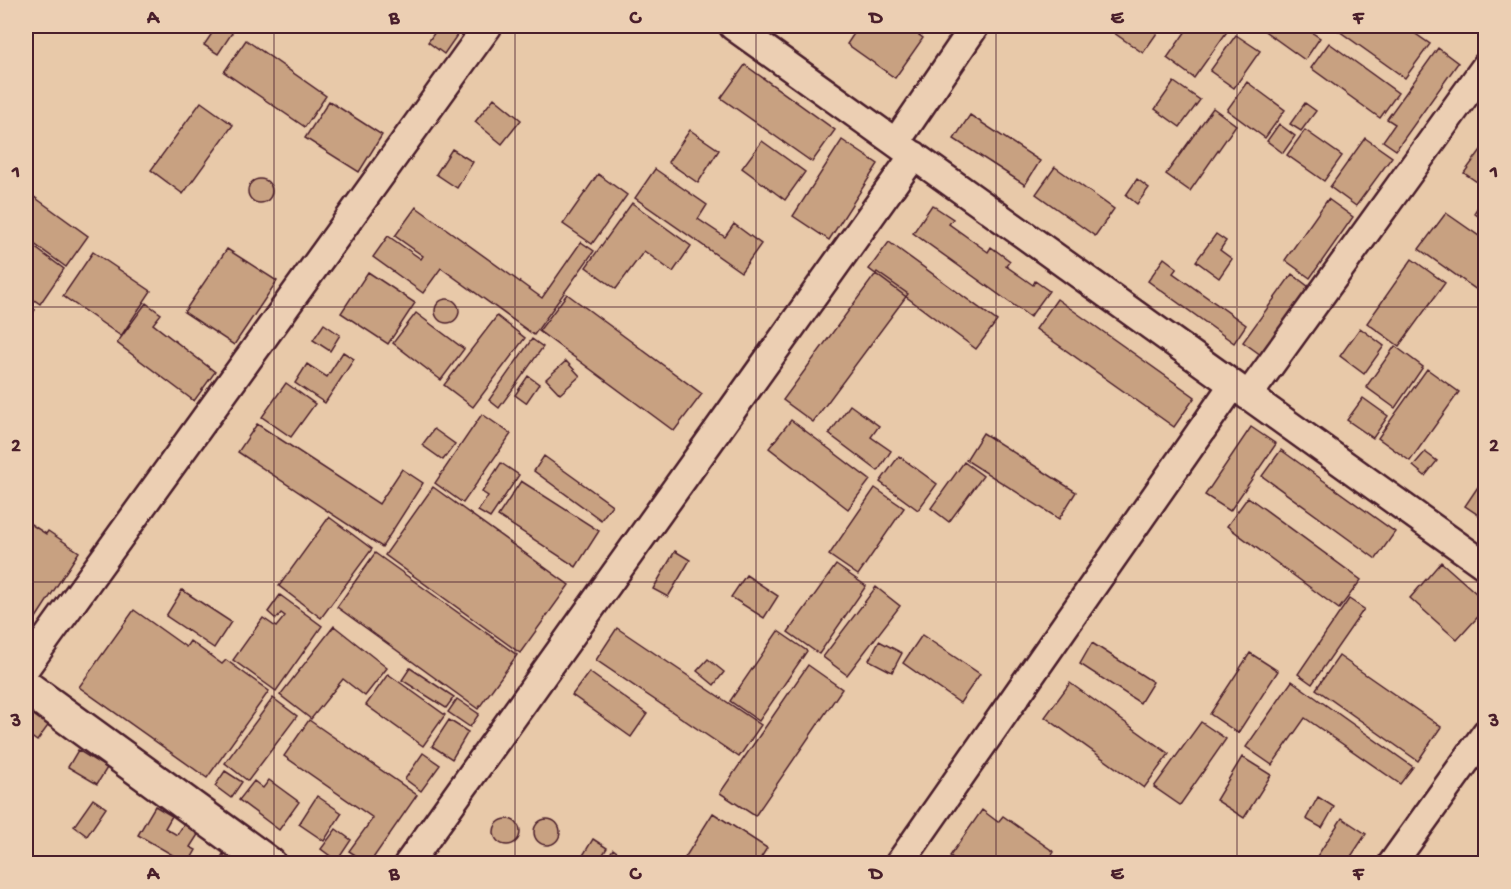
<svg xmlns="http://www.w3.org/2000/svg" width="1511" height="889" viewBox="0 0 1511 889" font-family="'Gochi Hand',sans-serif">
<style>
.building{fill:#c8a181;stroke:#4a1f2b;stroke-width:1.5}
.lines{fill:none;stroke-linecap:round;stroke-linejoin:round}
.street-casing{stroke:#4a1f2b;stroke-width:32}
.secondary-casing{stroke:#4a1f2b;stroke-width:38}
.street{stroke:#eccfb3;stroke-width:27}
.secondary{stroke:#eccfb3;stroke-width:33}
.grid{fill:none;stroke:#4a1f2b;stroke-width:1.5;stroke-opacity:0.55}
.neatline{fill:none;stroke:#4a1f2b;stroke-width:2}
.grid-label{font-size:20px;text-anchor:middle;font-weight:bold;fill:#4a1f2b}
</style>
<rect width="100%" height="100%" fill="#e8c9a9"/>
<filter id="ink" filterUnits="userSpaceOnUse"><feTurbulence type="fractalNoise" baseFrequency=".0167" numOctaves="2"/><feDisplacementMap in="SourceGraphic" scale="12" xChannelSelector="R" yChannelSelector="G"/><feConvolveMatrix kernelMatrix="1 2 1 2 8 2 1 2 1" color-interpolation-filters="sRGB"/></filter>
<g filter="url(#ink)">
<!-- building -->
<path class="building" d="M 217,26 L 233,26 L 236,27 L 218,54 L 204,45 Z
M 439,26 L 459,26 L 462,28 L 444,54 L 428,42 Z
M 859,26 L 906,26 L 923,38 L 895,78 L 847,44 Z
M 1104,26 L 1147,26 L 1157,33 L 1143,53 Z
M 1178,26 L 1231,26 L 1194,78 L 1167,58 L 1186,31 Z
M 1260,26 L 1302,26 L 1320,38 L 1305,60 L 1259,27 Z
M 1332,26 L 1404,26 L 1430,44 L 1405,78 Z
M 1236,35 L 1260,51 L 1234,88 L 1210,71 Z
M 246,40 L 326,96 L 305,127 L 224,72 Z
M 1329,43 L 1398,93 L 1380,118 L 1311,68 Z
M 1438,48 L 1458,63 L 1396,150 L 1383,141 L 1395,124 L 1387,119 Z
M 745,65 L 835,130 L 812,162 L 721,98 Z
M 1174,82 L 1200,100 L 1180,127 L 1155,109 Z
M 1247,82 L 1285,110 L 1265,138 L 1227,110 Z
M 494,98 L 521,120 L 502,144 L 475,122 Z
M 329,101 L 382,135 L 359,172 L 305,138 Z
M 201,102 L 233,125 L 183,194 L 151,170 Z
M 1305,103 L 1316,111 L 1301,131 L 1290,124 Z
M 1213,108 L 1236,125 L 1190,191 L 1166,174 Z
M 970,115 L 1040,161 L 1025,185 L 954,139 Z
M 1279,124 L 1295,136 L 1283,153 L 1267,141 Z
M 690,130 L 719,150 L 698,183 L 668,162 Z
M 1305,130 L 1342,156 L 1324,181 L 1287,155 Z
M 1365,138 L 1392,157 L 1356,206 L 1330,187 Z
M 842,140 L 878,164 L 829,240 L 793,216 Z
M 762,141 L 805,172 L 785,200 L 742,168 Z
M 1486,143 L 1486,188 L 1464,173 Z
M 452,149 L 473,162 L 457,188 L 436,174 Z
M 1055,167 L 1114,209 L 1095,236 L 1036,194 Z
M 655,169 L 707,205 L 698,219 L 725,237 L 734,224 L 761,244 L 741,272 L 635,198 Z
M 598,174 L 627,195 L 592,244 L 563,224 Z
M248 191a12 12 0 1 1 24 0a12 12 0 1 1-24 0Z
M 1137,179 L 1149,188 L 1137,204 L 1126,195 Z
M 26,191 L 88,236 L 66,267 L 26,238 Z
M 1485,196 L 1486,196 L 1486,222 L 1474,213 Z
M 1328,199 L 1353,217 L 1310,278 L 1285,260 Z
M 632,203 L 691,246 L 673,272 L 644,251 L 616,289 L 586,267 Z
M 932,205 L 953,219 L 949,224 L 988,252 L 991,247 L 1010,261 L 1006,266 L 1033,285 L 1035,281 L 1049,291 L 1030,317 L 913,233 Z
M 416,207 L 542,298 L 581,242 L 594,251 L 534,335 L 441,268 L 423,293 L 373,257 L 388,236 L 421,259 L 423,256 L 395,236 Z
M 1446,213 L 1486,241 L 1484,295 L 1419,249 Z
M 1216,234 L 1226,241 L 1220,250 L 1232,259 L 1219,278 L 1196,261 Z
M 26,241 L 64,269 L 40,304 L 26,294 Z
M 889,242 L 997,321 L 976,349 L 869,269 Z
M 227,249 L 277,281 L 234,345 L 184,312 Z
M 93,252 L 151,291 L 121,336 L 63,296 Z
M 1164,258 L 1177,268 L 1173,273 L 1246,325 L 1234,343 L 1148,281 Z
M 1412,259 L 1445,283 L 1399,346 L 1367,323 Z
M 368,272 L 415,303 L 388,344 L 341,313 Z
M 877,272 L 908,294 L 813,422 L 783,400 Z
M 1292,274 L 1309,287 L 1261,355 L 1243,342 Z
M 567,294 L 702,394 L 674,431 L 539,331 Z
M435 311a12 12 0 1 1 24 0a12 12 0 1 1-24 0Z
M 1057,299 L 1195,397 L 1174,427 L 1036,329 Z
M 26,303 L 35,310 L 26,323 Z
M 146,303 L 161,314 L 153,324 L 215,372 L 194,401 L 117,343 Z
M 416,313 L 464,349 L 441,380 L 393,343 Z
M 497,316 L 525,338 L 473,407 L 444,385 Z
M 324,324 L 340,335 L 330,351 L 313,340 Z
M 1360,328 L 1384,346 L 1364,374 L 1340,356 Z
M 532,339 L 543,347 L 499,408 L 489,400 Z
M 1395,346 L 1423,367 L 1395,408 L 1366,387 Z
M 343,352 L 354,359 L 325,403 L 295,383 L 307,364 L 327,377 Z
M 566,361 L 580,376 L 560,394 L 546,379 Z
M 1427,369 L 1459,392 L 1410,461 L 1378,438 Z
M 528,376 L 539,384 L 526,403 L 515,395 Z
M 286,383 L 315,404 L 291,437 L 262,417 Z
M 1486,392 L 1486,407 L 1479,402 Z
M 1363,398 L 1388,416 L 1373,438 L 1347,420 Z
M 850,405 L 879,426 L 871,437 L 891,451 L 878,471 L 829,434 Z
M 482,414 L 511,434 L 463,503 L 435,483 Z
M 791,420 L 870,480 L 848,509 L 769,448 Z
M 257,424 L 379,504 L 402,469 L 423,483 L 382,547 L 238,452 Z
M 1251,427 L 1276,444 L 1230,511 L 1205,495 Z
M 434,429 L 455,444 L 443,460 L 422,445 Z
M 983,433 L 1076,492 L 1059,519 L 966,460 Z
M 1281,450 L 1395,532 L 1376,559 L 1262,476 Z
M 1425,452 L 1437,461 L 1425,476 L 1413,466 Z
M 544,456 L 612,505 L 601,520 L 534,471 Z
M 899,456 L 937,484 L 918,510 L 880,482 Z
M 964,462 L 983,476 L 949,522 L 931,508 Z
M 501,463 L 519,475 L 490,518 L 478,511 L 488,496 L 482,492 Z
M 1486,475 L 1486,520 L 1465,506 Z
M 521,481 L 599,531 L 576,567 L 498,516 Z
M 433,487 L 569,585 L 520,653 L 385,555 Z
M 875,488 L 904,508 L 858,575 L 829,555 Z
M 1248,497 L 1361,580 L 1339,609 L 1227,526 Z
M 329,517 L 372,549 L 321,618 L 279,586 Z
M 26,521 L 46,534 L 48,531 L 79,552 L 32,624 L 26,620 Z
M 675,551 L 690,560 L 668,597 L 653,589 Z
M 375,553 L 517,655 L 478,709 L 337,607 Z
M 1441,562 L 1486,602 L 1486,608 L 1457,640 L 1410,598 Z
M 836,565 L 866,586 L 819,654 L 788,632 Z
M 746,575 L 778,596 L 764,618 L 731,597 Z
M 876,587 L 900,606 L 847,675 L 823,657 Z
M 182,590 L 231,622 L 214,648 L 166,616 Z
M 280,595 L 322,626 L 276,691 L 233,660 L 263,618 L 276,627 L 285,616 L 281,613 L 276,619 L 268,612 Z
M 1349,599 L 1364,609 L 1312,684 L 1298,674 Z
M 134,610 L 186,647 L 190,641 L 222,664 L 226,660 L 269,691 L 207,778 L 79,687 Z
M 334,626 L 387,668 L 365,696 L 343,679 L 311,719 L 280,695 Z
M 617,628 L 761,725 L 739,757 L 596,660 Z
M 778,631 L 807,651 L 759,721 L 730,701 Z
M 922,635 L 980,674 L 960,703 L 903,663 Z
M 879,641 L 902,653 L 892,672 L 869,660 Z
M 1092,643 L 1153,682 L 1140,703 L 1080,664 Z
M 1250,653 L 1278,671 L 1238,733 L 1210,714 Z
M 1339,656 L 1441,727 L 1418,761 L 1316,689 Z
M 708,659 L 724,672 L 714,685 L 697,671 Z
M 808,665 L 842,689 L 755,816 L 720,793 Z
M 410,668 L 454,697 L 446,708 L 402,680 Z
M 589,672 L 647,714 L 631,737 L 572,695 Z
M 388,674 L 445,715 L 423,746 L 366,705 Z
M 1292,681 L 1413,767 L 1400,784 L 1305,718 L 1272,765 L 1246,747 Z
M 1070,683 L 1169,754 L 1144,788 L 1045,717 Z
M 273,698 L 297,716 L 248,781 L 225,763 Z
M 457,699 L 479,714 L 470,727 L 448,712 Z
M 26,706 L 50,723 L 37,741 L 26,733 Z
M 309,720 L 417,795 L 369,864 L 349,851 L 373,818 L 284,756 Z
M 449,720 L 468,732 L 452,759 L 432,746 Z
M 1201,722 L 1226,739 L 1180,805 L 1154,787 Z
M 78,750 L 107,768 L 97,784 L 68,767 Z
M 423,753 L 440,765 L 421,791 L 405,779 Z
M 1242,757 L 1271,775 L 1244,818 L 1216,800 Z
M 225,771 L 242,782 L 231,798 L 215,786 Z
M 269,780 L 299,802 L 279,830 L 239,800 L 254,781 L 263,788 Z
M 317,796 L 342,813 L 324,841 L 299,824 Z
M 1318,797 L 1334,807 L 1322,828 L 1306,819 Z
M 93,799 L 106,808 L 87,836 L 74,826 Z
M 155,806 L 172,816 L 165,828 L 177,835 L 184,824 L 199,833 L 190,847 L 196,850 L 188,864 L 138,835 Z
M 982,810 L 998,822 L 1003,816 L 1054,852 L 1046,864 L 961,864 L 950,856 Z
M 713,813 L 767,848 L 757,864 L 681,864 Z
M 1342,818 L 1366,834 L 1346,864 L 1312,864 Z
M494 832a13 13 0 1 1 26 0a13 13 0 1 1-26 0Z
M534 832a13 13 0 1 1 26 0a13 13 0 1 1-26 0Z
M 336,829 L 351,840 L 337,861 L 321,849 Z
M 593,839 L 607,848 L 597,864 L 592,864 L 582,857 Z
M 613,849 L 634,864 L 604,864 Z
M 223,854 L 235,860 L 233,864 L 218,864 Z"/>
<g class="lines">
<defs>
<path id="street" d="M 733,26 L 1486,566
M 896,142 L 975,26
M 1248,396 L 1486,66
M 26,667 L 488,26
M 408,864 L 914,155
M 899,864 L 1233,385
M 1392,864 L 1486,733"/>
<path id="secondary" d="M 26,687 L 269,864"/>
</defs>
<!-- street casing -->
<use href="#street" class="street-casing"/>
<!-- secondary casing -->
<use href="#secondary" class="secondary-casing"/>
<!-- street -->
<use href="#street" class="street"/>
<!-- secondary -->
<use href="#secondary" class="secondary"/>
</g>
</g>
<!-- grid -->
<path class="grid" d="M 274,26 L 274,864M 515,26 L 515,864M 756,26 L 756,864M 996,26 L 996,864M 1237,26 L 1237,864M 26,307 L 1486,307M 26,582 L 1486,582"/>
<!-- margin -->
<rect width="1511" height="889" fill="none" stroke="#eccfb3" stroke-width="66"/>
<rect x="33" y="33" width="1445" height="823" class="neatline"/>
<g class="grid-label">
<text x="153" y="23">A</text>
<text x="394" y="23">B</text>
<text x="635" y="23">C</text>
<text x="876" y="23">D</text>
<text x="1117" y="23">E</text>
<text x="1358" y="23">F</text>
<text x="16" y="177">1</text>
<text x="1494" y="177">1</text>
<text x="16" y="451">2</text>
<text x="1494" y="451">2</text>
<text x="16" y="726">3</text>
<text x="1494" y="726">3</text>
<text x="153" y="879">A</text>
<text x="394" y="879">B</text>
<text x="635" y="879">C</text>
<text x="876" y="879">D</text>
<text x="1117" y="879">E</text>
<text x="1358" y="879">F</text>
</g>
</svg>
